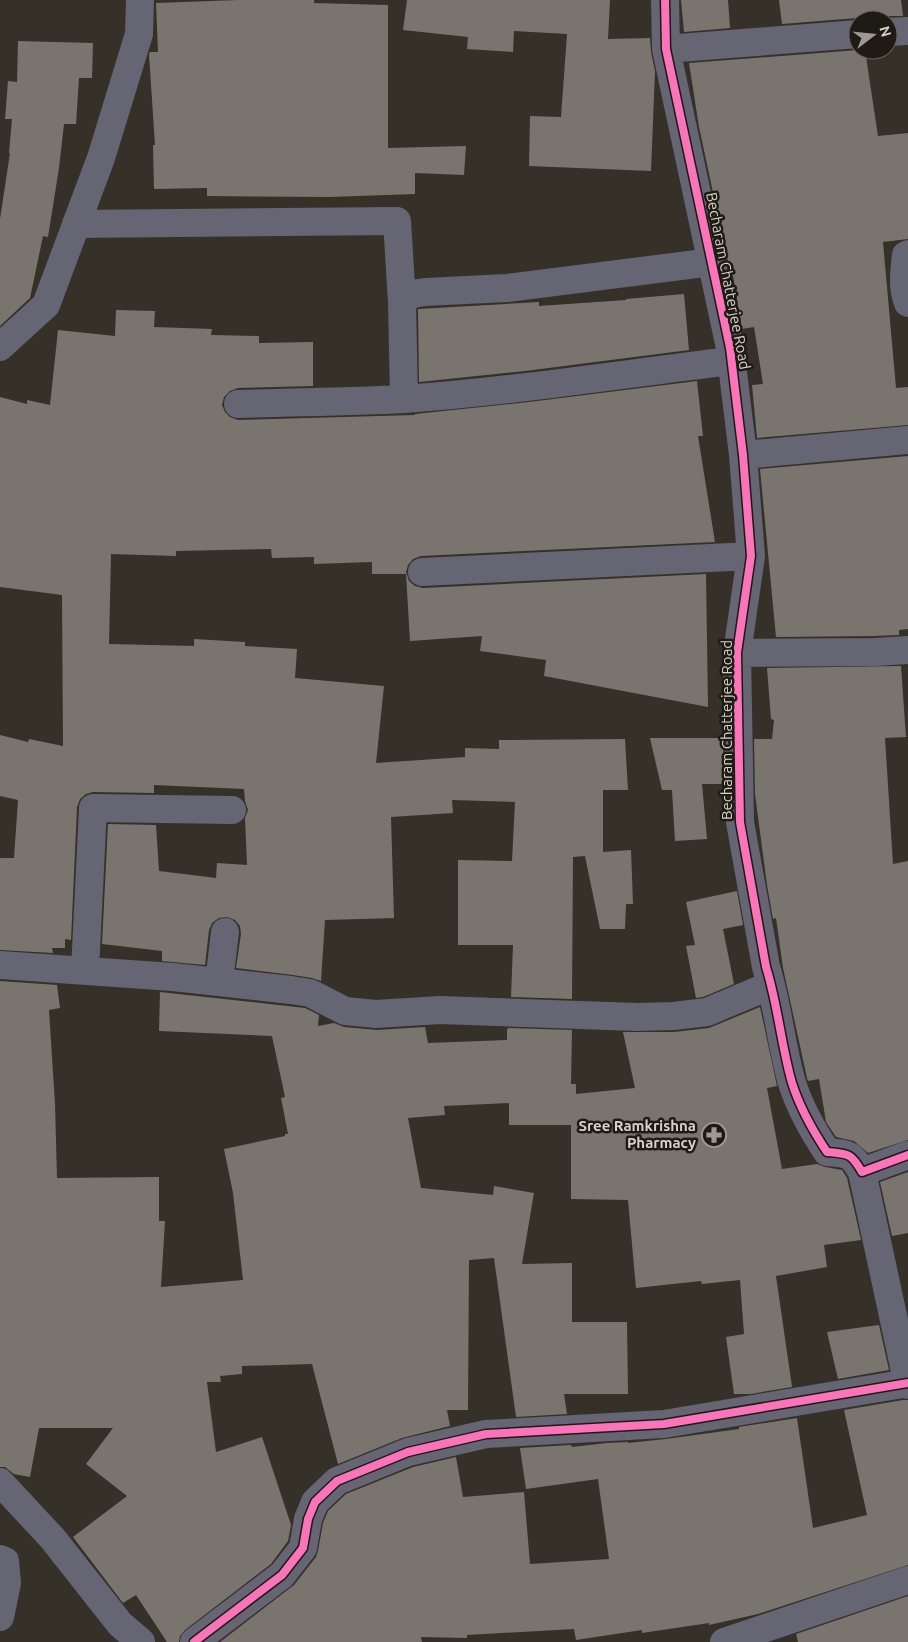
<svg xmlns="http://www.w3.org/2000/svg" width="908" height="1642" viewBox="0 0 908 1642" font-family="Ubuntu,sans-serif">
<style>
.building{fill:#79756e}
.lines{fill:none;stroke-linecap:round;stroke-linejoin:round}
.minor{stroke:#656573;stroke-width:28}
.cycleway-casing{stroke:#1e1b14;stroke-width:11}
.cycleway{stroke:#fb73b8;stroke-width:8}
.labels{text-anchor:middle;stroke-width:5;stroke-linejoin:round;paint-order:stroke}
.street-label{font-size:15px;fill:#d6d1c9;stroke:#1e1b14}
.poi-label{font-size:15px;font-weight:bold;fill:#d6d1c9;stroke:#1e1b14;text-anchor:end}
</style>
<rect width="100%" height="100%" fill="#353129"/>
<!-- building -->
<path class="building" d="M 238,0 L 314,0 L 314,3 L 388,5 L 388,148 L 466,146 L 464,175 L 415,173 L 415,194 L 329,197 L 207,196 L 207,188 L 154,189 L 153,145 L 155,145 L 149,54 L 150,52 L 158,52 L 156,3 Z
M 407,0 L 610,0 L 608,39 L 650,38 L 651,52 L 655,71 L 651,171 L 529,166 L 530,116 L 561,117 L 567,34 L 514,31 L 513,52 L 467,49 L 468,37 L 403,30 Z
M 681,0 L 728,0 L 730,28 L 684,32 Z
M 779,0 L 901,0 L 903,16 L 887,16 L 878,20 L 857,18 L 782,24 Z
M 18,41 L 93,43 L 92,78 L 79,78 L 76,124 L 64,124 L 59,168 L 48,237 L 43,236 L 30,298 L 0,326 L 0,219 L 10,153 L 9,153 L 12,119 L 5,119 L 8,81 L 17,82 Z
M 858,50 L 865,50 L 878,136 L 908,133 L 908,239 L 883,242 L 896,388 L 908,387 L 908,425 L 757,438 L 752,385 L 763,384 L 754,327 L 742,329 L 733,276 L 731,276 L 699,127 L 689,63 Z
M 684,294 L 689,350 L 525,371 L 419,382 L 418,309 L 539,302 L 539,306 L 626,300 L 626,299 Z
M 116,310 L 155,311 L 154,327 L 212,329 L 211,335 L 259,336 L 259,343 L 313,342 L 313,386 L 238,388 L 230,391 L 224,397 L 222,405 L 225,412 L 230,417 L 238,420 L 415,415 L 415,414 L 529,402 L 697,381 L 703,436 L 698,436 L 715,542 L 421,556 L 413,559 L 408,565 L 406,572 L 409,581 L 415,586 L 423,588 L 706,574 L 708,707 L 544,676 L 546,660 L 480,651 L 482,636 L 410,641 L 406,574 L 372,574 L 372,562 L 314,564 L 314,557 L 272,558 L 271,549 L 176,551 L 176,556 L 111,554 L 109,644 L 194,646 L 194,639 L 245,642 L 245,646 L 297,649 L 295,678 L 384,686 L 376,763 L 465,757 L 465,748 L 499,749 L 499,740 L 625,739 L 628,790 L 603,790 L 603,852 L 631,850 L 633,904 L 626,904 L 625,929 L 600,929 L 585,856 L 573,857 L 572,999 L 511,997 L 513,945 L 458,945 L 458,860 L 512,861 L 515,802 L 452,800 L 453,813 L 391,817 L 394,918 L 325,920 L 321,981 L 312,978 L 293,975 L 236,968 L 241,934 L 240,926 L 235,920 L 227,917 L 219,918 L 212,923 L 209,930 L 205,965 L 162,961 L 162,951 L 102,944 L 108,824 L 156,825 L 159,871 L 216,878 L 217,863 L 247,865 L 245,818 L 248,810 L 245,801 L 244,789 L 154,785 L 154,793 L 93,792 L 86,794 L 80,799 L 77,807 L 71,940 L 65,939 L 65,948 L 52,948 L 53,953 L 0,950 L 0,858 L 14,858 L 18,800 L 0,796 L 0,735 L 28,742 L 29,739 L 63,746 L 62,595 L 0,587 L 0,397 L 27,404 L 27,400 L 50,405 L 58,330 L 115,336 Z
M 908,456 L 908,629 L 899,630 L 899,635 L 874,636 L 776,637 L 760,469 Z
M 901,666 L 906,737 L 885,738 L 893,864 L 908,861 L 908,1140 L 868,1153 L 854,1141 L 836,1137 L 826,1122 L 819,1079 L 808,1081 L 807,1078 L 783,968 L 776,918 L 773,919 L 767,885 L 755,794 L 754,739 L 772,739 L 774,720 L 771,719 L 767,668 Z
M 650,738 L 723,738 L 724,784 L 702,784 L 707,839 L 675,841 L 672,790 L 662,790 Z
M 737,891 L 743,925 L 723,929 L 734,984 L 703,997 L 696,998 L 686,946 L 695,945 L 686,902 Z
M 0,981 L 57,985 L 60,1008 L 49,1010 L 55,1104 L 57,1178 L 159,1177 L 159,1221 L 165,1221 L 161,1287 L 243,1280 L 233,1193 L 224,1149 L 285,1136 L 285,1134 L 288,1134 L 281,1098 L 285,1097 L 272,1036 L 159,1031 L 160,992 L 305,1008 L 319,1015 L 318,1026 L 334,1023 L 344,1027 L 377,1030 L 425,1027 L 428,1043 L 507,1040 L 507,1029 L 509,1028 L 572,1030 L 571,1084 L 576,1084 L 576,1094 L 635,1088 L 623,1032 L 674,1032 L 709,1028 L 760,1007 L 777,1086 L 767,1088 L 782,1169 L 817,1164 L 825,1167 L 842,1170 L 847,1178 L 861,1240 L 824,1245 L 827,1267 L 776,1276 L 792,1387 L 751,1394 L 734,1394 L 726,1337 L 744,1334 L 740,1280 L 702,1284 L 701,1281 L 636,1288 L 628,1200 L 571,1199 L 571,1125 L 509,1125 L 509,1103 L 444,1106 L 445,1115 L 408,1118 L 421,1188 L 493,1195 L 494,1186 L 534,1193 L 522,1264 L 572,1263 L 572,1322 L 627,1322 L 628,1394 L 564,1394 L 567,1414 L 516,1417 L 494,1258 L 469,1260 L 468,1410 L 447,1410 L 450,1426 L 402,1438 L 338,1464 L 312,1364 L 242,1366 L 242,1374 L 220,1376 L 221,1382 L 207,1382 L 216,1452 L 262,1437 L 291,1525 L 288,1541 L 271,1564 L 185,1630 L 180,1636 L 179,1642 L 167,1642 L 136,1595 L 123,1603 L 73,1537 L 127,1496 L 86,1464 L 113,1428 L 39,1428 L 30,1477 L 14,1474 L 5,1467 L 0,1467 Z
M 908,1172 L 908,1233 L 892,1236 L 880,1182 Z
M 879,1325 L 889,1370 L 838,1379 L 827,1332 Z
M 903,1400 L 908,1400 L 908,1565 L 758,1614 L 709,1625 L 709,1623 L 642,1633 L 642,1630 L 576,1640 L 574,1629 L 467,1635 L 467,1638 L 421,1637 L 422,1642 L 220,1642 L 294,1585 L 316,1557 L 318,1551 L 323,1523 L 328,1511 L 346,1494 L 413,1467 L 456,1457 L 463,1497 L 524,1492 L 530,1564 L 609,1559 L 598,1479 L 526,1489 L 520,1448 L 571,1445 L 572,1447 L 607,1443 L 628,1442 L 628,1443 L 666,1439 L 739,1429 L 739,1427 L 797,1418 L 813,1528 L 867,1515 L 844,1410 Z
M 908,1596 L 908,1642 L 798,1642 L 796,1634 Z"/>
<g class="lines">
<!-- minor -->
<path class="minor" d="M 665,0 L 666,49 L 730,348 L 743,455 L 751,556 L 737,653 L 740,822 L 766,967 C 778,1005 781,1045 792,1083 C 800,1108 813,1131 827,1152 C 849,1154 851,1153 862,1172 L 908,1155
M 888,32 L 908,31
M 666,49 L 858,34
M 76,224 L 397,221 L 402,302
M 908,254 L 906,255 C 904,272 902,288 908,303
M 0,347 L 46,305 L 101,158 L 139,34 L 140,0
M 404,399 L 402,302 L 412,294 L 425,292 L 507,288 L 712,262
M 238,404 C 293,402 349,402 404,399 C 514,391 622,374 731,361
M 743,455 L 908,440
M 422,572 L 751,556
M 737,653 L 875,652 L 908,650
M 0,965 L 173,977 L 291,990 L 310,993 L 345,1011 L 376,1014 L 440,1010 L 637,1017 L 674,1016 L 707,1012 L 771,985
M 85,970 L 93,808 L 232,810
M 219,982 L 225,932
M 862,1172 L 908,1385
M 0,1482 L 53,1539 L 120,1624 L 141,1642
M 0,1559 L 5,1561 L 7,1583 L 0,1617
M 194,1642 L 282,1575 L 303,1548 L 308,1519 L 315,1502 L 337,1481 L 408,1452 L 486,1434 L 664,1424 L 908,1383
M 724,1642 L 908,1580"/>
<defs>
<path id="cycleway" d="M 665,0 L 666,49 L 730,348 L 743,455 L 751,556 L 737,653 L 740,822 L 766,967 C 778,1005 781,1045 792,1083 C 800,1108 813,1131 827,1152 C 849,1154 851,1153 862,1172 L 908,1155
M 194,1642 L 282,1575 L 303,1548 L 308,1519 L 315,1502 L 337,1481 L 408,1452 L 486,1434 L 664,1424 L 908,1383"/>
</defs>
<!-- cycleway casing -->
<use href="#cycleway" class="cycleway-casing"/>
<!-- cycleway -->
<use href="#cycleway" class="cycleway"/>
</g>
<!-- icons -->
<defs>
<symbol id="pharmacy-ring" viewBox="-11 -11 22 22"><circle r="9.5" fill="#1e1b14" stroke="#9e9991" stroke-width="1.5"/><path d="M-2-6h4v4h4v4h-4v4h-4v-4h-4v-4h4Z" fill="#9e9991"/></symbol>
</defs>
<g fill-rule="evenodd">
<use href="#pharmacy-ring" x="700" y="1121" width="28" height="28"/>
</g>
<g class="labels">
<!-- street labels -->
<g class="street-label">
<text transform="translate(728 281) rotate(79)" y="5">Becharam Chatterjee Road</text>
<text transform="translate(727 730) rotate(-90)" y="5">Becharam Chatterjee Road</text>
</g>
<!-- poi labels -->
<g class="poi-label">
<text x="696" y="1131">Sree Ramkrishna<tspan x="696" dy="17">Pharmacy</tspan></text>
</g>
</g>
<!-- north arrow -->
<g transform="translate(873 35) rotate(74)"><circle r="24" fill="#1e1b14" stroke="#68645c"/>
<path d="M0-4L9 19L0 12L-9 19Z" fill="#9e9991"/>
<text y="-8" font-size="14" font-weight="bold" text-anchor="middle" fill="#d6d1c9">N</text>
</g>
</svg>
